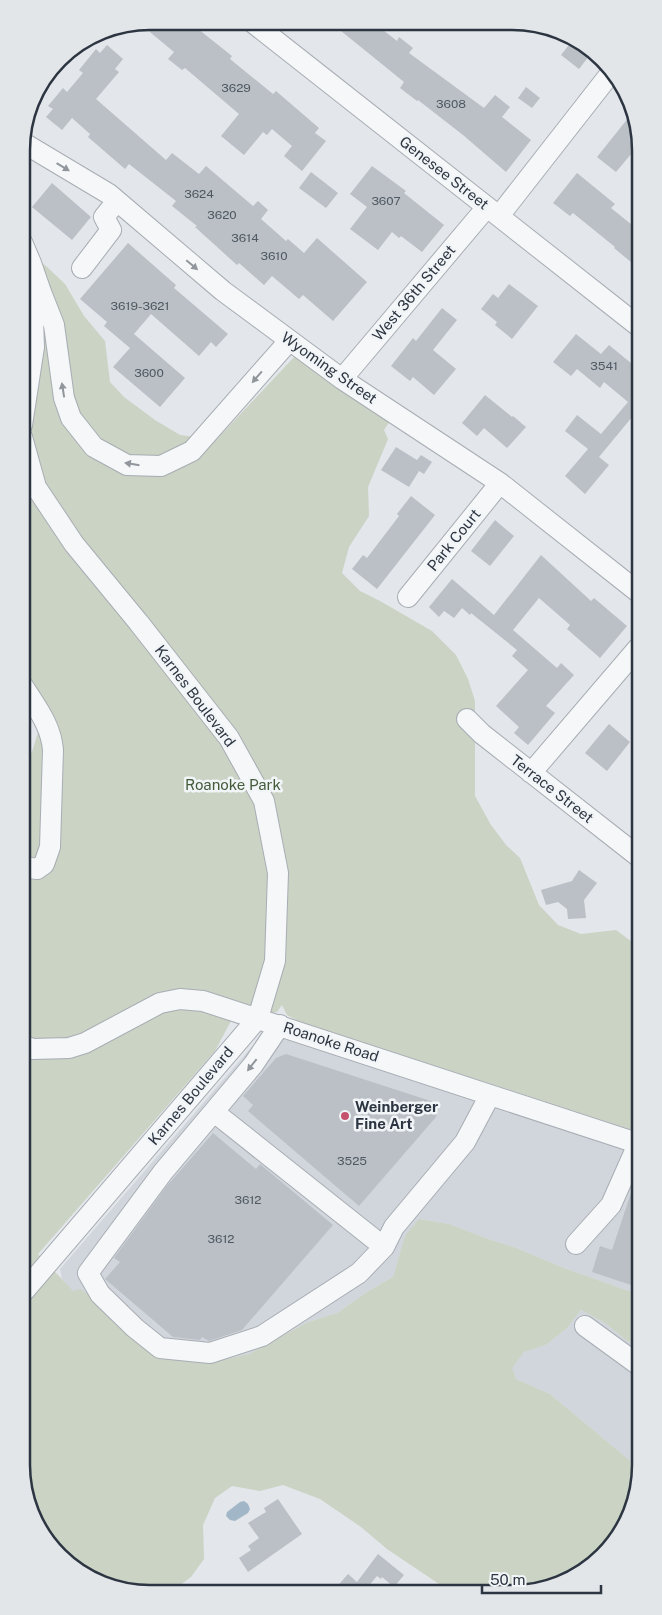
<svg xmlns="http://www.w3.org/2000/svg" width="662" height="1615" viewBox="0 0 662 1615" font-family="'Public Sans',sans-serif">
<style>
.built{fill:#d1d6dc}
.green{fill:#cad3c4}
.water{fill:#a1b7c7}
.building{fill:#bac0c6}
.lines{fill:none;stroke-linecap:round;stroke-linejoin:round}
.minor-casing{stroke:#a8adb4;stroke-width:22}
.minor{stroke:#f5f7f8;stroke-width:20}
.oneway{fill:#90969c}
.poi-dot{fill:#c4526e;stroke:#f2f5f7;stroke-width:2}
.labels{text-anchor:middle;stroke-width:5;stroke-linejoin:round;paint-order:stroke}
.number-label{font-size:12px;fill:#505862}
.street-label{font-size:15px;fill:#2c3541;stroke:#f2f5f7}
.park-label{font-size:15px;fill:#445b3a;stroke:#f2f5f7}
.poi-label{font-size:15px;font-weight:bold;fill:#2c3541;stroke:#f2f5f7;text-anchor:start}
.rim{fill:none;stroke:#2c3541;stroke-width:2.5}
</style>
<rect width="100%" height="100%" fill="#e3e6ea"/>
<!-- built -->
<path class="built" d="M 273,1038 L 291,1040 L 640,1151 L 640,1295 L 564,1268 L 514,1247 L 491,1240 L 449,1224 L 419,1219 L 405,1237 L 393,1277 L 367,1292 L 337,1313 L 308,1322 L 249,1354 L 217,1361 L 182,1357 L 72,1292 L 62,1279 L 60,1269 L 255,1043 Z
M 581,1310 L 605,1323 L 627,1341 L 640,1343 L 640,1469 L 550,1394 L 516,1379 L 511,1368 L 524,1352 L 546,1345 L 567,1328 Z"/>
<!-- green -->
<path class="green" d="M 22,250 L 46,266 L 65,284 L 84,316 L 105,341 L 110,382 L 124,397 L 155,420 L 180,435 L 216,440 L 296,355 L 327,381 L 392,418 L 384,430 L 388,439 L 368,487 L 369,516 L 349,547 L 342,573 L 360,591 L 380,601 L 432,631 L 456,655 L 468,679 L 475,701 L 475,796 L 491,825 L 506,845 L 520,858 L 539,905 L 558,925 L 581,934 L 616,930 L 639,947 L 639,1132 L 298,1021 L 287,1015 L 282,1005 L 277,1012 L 232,1019 L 215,1051 L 38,1254 L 73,1291 L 81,1289 L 97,1302 L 111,1319 L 217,1361 L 249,1354 L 308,1322 L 337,1313 L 367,1292 L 393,1277 L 405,1236 L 419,1219 L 449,1224 L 491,1240 L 514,1247 L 564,1268 L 640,1295 L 640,1343 L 627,1341 L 605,1323 L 581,1310 L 567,1328 L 546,1345 L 524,1352 L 512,1368 L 516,1379 L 550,1394 L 640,1469 L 640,1473 L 614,1543 L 583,1572 L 545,1589 L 448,1590 L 387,1549 L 361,1527 L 320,1499 L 283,1485 L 260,1491 L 232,1486 L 215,1498 L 203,1525 L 204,1559 L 191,1577 L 172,1591 L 125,1591 L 59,1556 L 26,1498 L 23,761 L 32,752 L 44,712 L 23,675 Z"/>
<!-- water -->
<path class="water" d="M 244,1501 L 248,1504 L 250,1509 L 248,1513 L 235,1521 L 230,1520 L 226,1516 L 227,1512 L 240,1502 Z"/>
<!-- building -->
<path class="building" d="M 150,21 L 188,21 L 232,56 L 230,59 L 273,94 L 276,91 L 319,128 L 315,133 L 326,141 L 302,171 L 284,156 L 292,146 L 272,129 L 267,135 L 263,132 L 244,155 L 221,136 L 239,114 L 185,68 L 182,70 L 168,59 L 174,52 L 139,23 Z
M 330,22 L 374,23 L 397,41 L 399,37 L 413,48 L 409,53 L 484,108 L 495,95 L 510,107 L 502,117 L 531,140 L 506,172 L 463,135 L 418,100 L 417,101 L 400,88 L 404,82 Z
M 572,41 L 593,51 L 579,69 L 561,55 Z
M 107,45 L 123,59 L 115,69 L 119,72 L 96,99 L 166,160 L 172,153 L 199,174 L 206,166 L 253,206 L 258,201 L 268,210 L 261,219 L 286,241 L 288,239 L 304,253 L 317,238 L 367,282 L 333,321 L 303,295 L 299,299 L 272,276 L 264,285 L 239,263 L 237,265 L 195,227 L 197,226 L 172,206 L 176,201 L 129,164 L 125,169 L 88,137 L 90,134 L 72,118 L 62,130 L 46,117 L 53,109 L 48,106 L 63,88 L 67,92 L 83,73 L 79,70 L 96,49 L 100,53 Z
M 526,87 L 540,98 L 532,108 L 518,98 Z
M 633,112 L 636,117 L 637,147 L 616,172 L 597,157 Z
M 372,166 L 406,191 L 404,193 L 444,225 L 422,252 L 401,236 L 399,238 L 392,232 L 378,250 L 350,229 L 367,207 L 350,194 Z
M 311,172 L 338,193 L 326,208 L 299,188 Z
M 577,173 L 615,204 L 611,208 L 637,229 L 637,267 L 614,248 L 615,247 L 573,213 L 570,216 L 553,203 Z
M 52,183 L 91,217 L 72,240 L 32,207 Z
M 128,243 L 176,285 L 174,288 L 228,334 L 216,347 L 211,342 L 199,356 L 151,314 L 134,334 L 185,378 L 160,407 L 113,367 L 130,348 L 104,326 L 107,322 L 80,299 Z
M 509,284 L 538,306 L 512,339 L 495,325 L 497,322 L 481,309 L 493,294 L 498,298 Z
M 442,308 L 457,320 L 433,350 L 456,369 L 434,395 L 413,377 L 410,381 L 391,366 L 413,338 L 416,341 Z
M 576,334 L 601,354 L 609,345 L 637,368 L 637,411 L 599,457 L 609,465 L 585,494 L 565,476 L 588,449 L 565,431 L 577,415 L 601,434 L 628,402 L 604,382 L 600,388 L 577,369 L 571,376 L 553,362 Z
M 485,395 L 512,417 L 513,416 L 526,427 L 507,448 L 484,428 L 477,436 L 462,423 Z
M 396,447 L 417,460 L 421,455 L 432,462 L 424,474 L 419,471 L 409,487 L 381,470 Z
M 411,496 L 435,515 L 377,589 L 352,569 L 363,555 L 367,558 L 399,516 L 397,514 Z
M 495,520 L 514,536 L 490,566 L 471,551 Z
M 541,555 L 591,601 L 594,598 L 627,626 L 600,658 L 567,629 L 570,625 L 539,598 L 513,630 L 557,668 L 561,663 L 574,675 L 546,706 L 555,713 L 528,745 L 514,733 L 519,727 L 496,706 L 528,670 L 512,656 L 517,650 L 471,613 L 470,615 L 462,608 L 454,618 L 444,611 L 439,617 L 429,607 L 452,579 L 494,615 Z
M 609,724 L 630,742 L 607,771 L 585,753 Z
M 579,870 L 597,883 L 584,900 L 586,918 L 568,919 L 567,909 L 558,902 L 546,905 L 541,890 L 572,881 Z
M 286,1054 L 440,1104 L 436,1117 L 359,1206 L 248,1111 L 253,1105 L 243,1096 L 276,1058 Z
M 213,1133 L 256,1169 L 260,1164 L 333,1225 L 242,1330 L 209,1341 L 202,1337 L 200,1340 L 173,1337 L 105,1279 L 120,1262 L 114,1258 L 166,1187 Z
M 637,1175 L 640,1176 L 640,1288 L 592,1272 L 600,1246 L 612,1250 Z
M 278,1499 L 302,1534 L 248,1572 L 239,1558 L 251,1550 L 248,1546 L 259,1538 L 248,1523 L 266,1512 L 264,1508 Z
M 378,1554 L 404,1575 L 394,1587 L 382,1577 L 381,1579 L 377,1576 L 366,1589 L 368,1590 L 334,1590 L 348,1574 L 357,1582 Z"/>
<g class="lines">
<defs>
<path id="minor" d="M 252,22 L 637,325
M 22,142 L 109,194 L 223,291 L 342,379 L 500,483 L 638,592
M 499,216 L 610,74
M 22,242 L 31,263 L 34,347 L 22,425
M 31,263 L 41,292 L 54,325 L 64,398 L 71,418 L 94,447 L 127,465 L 161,466 L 192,451 L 289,341
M 82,268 L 111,230 L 104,217 L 117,201
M 342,379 L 487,207
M 22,437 L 36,487 L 74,544 L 139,623 L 229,738 L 264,801 L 278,873 L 275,961 L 258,1018 L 25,1290
M 408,597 L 500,483
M 23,686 C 36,707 51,725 53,750 L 50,847 L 44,864 L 37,869 L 24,867
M 467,719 L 482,734 L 639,857
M 531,773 L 638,648
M 280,1025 L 253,1065 L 163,1172 L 88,1273 L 100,1294 L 135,1328 L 160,1348 L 210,1353 L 262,1336 L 359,1273 L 384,1247 L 394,1227 L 465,1142 L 490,1095
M 24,1046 L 33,1049 L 69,1048 L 85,1043 L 160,1003 L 180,999 L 203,1001 L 640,1144
M 214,1112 L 384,1247
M 576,1244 L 611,1205 L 638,1144
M 585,1326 L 640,1366"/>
</defs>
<!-- minor casing -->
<use href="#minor" class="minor-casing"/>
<!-- minor -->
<use href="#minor" class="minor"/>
</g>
<!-- one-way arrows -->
<defs><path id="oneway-solid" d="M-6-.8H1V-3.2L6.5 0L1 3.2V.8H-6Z" transform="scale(1.25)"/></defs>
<g class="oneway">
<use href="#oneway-solid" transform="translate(63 167) rotate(31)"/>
<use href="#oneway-solid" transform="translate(192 265) rotate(40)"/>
<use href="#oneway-solid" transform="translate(257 377) rotate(131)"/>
<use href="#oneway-solid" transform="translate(63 390) rotate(-99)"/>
<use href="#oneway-solid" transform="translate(132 464) rotate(-171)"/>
<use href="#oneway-solid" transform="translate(252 1065) rotate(128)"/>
</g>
<!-- markers -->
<circle class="poi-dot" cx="345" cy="1116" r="5"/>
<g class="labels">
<!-- number labels -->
<g class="number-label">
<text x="236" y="92">3629</text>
<text x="451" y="108">3608</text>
<text x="199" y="198">3624</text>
<text x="386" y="205">3607</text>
<text x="222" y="219">3620</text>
<text x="245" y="242">3614</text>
<text x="274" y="260">3610</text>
<text x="140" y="310">3619-3621</text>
<text x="604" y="370">3541</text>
<text x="149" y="377">3600</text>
<text x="352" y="1165">3525</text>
<text x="248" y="1204">3612</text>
<text x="221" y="1243">3612</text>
</g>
<!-- street labels -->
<g class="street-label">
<text transform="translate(444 173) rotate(38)" y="5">Genesee Street</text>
<text transform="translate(414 293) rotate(-50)" y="5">West 36th Street</text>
<text transform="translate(329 368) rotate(35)" y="5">Wyoming Street</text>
<text transform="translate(454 540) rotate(-51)" y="5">Park Court</text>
<text transform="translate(195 696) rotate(53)" y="5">Karnes Boulevard</text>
<text transform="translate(552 789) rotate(38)" y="5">Terrace Street</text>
<text transform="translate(331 1042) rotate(18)" y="5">Roanoke Road</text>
<text transform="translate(191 1096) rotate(-50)" y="5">Karnes Boulevard</text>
</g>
<!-- park labels -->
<g class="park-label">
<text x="233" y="790">Roanoke Park</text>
</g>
<!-- poi labels -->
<g class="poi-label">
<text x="355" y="1112">Weinberger<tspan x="355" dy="17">Fine Art</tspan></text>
</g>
</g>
<!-- crop -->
<path d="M0 0H662V1615H0ZM150 30H512A120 120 0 0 1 632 150V1465A120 120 0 0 1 512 1585H150A120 120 0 0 1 30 1465V150A120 120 0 0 1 150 30Z" fill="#e2e6e8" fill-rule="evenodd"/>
<path class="rim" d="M150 30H512A120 120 0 0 1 632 150V1465A120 120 0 0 1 512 1585H150A120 120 0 0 1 30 1465V150A120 120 0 0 1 150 30Z"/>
<!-- scale -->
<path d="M482 1585v8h119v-8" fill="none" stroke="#2c3541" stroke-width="2.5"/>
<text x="490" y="1585" font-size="15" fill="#2c3541" stroke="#f2f5f7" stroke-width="4" paint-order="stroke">50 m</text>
</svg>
